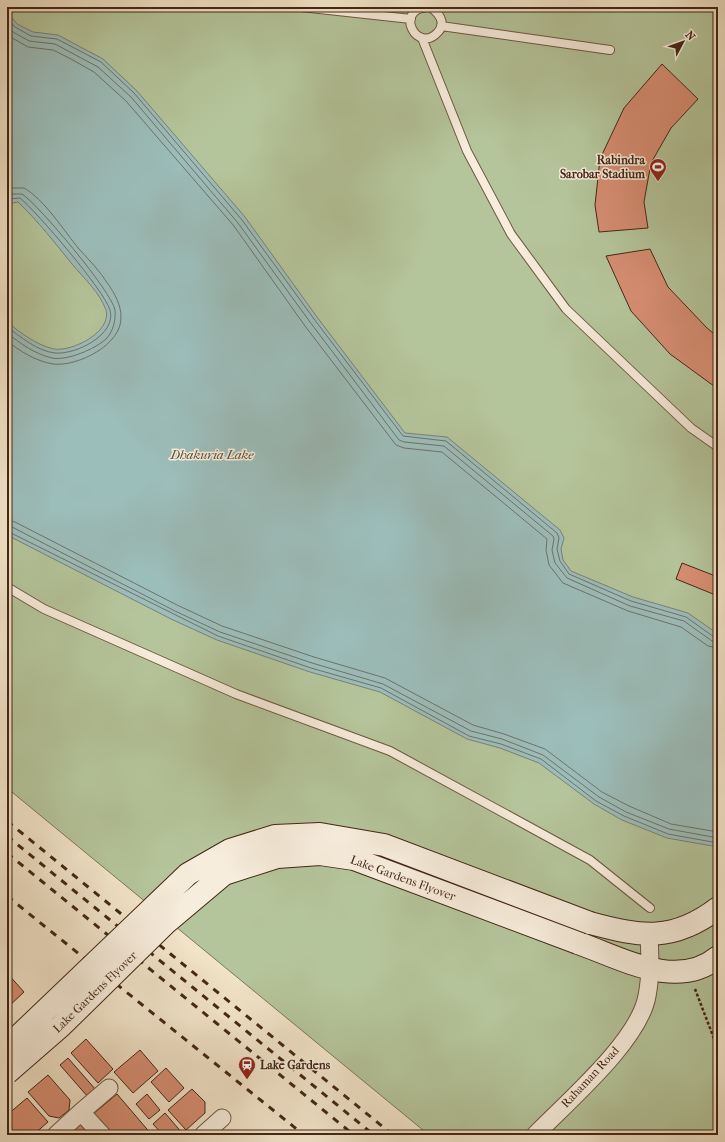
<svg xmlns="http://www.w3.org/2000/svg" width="725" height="1142" viewBox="0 0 725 1142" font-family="'IM FELL French Canon',serif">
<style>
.green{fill:#b5c59b;stroke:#7c7658}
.water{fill:#9cbebb;stroke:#798179}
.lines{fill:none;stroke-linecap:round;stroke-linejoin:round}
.shore{stroke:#707268;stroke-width:1}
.building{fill:#d78e73;stroke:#442615}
.lane-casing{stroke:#705642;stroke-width:10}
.street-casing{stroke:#705642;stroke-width:19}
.secondary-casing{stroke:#442615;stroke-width:24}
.path{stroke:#442615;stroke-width:2.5;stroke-dasharray:3 2;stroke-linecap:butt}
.lane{stroke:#f7eddc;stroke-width:8}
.street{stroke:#f7eddc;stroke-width:17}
.secondary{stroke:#f7eddc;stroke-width:22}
.rail{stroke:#442615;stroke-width:3;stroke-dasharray:7 7;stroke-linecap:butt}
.secondary-bridge-casing{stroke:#442615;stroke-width:24;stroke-linecap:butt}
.secondary-bridge{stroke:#f7eddc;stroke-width:22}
.labels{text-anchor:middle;stroke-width:3;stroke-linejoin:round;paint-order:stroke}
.poi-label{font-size:12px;font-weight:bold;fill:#442615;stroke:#f7eddc;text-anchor:end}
.street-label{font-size:12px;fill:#442615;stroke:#f7eddc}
.water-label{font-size:13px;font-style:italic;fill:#5a4c3e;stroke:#f7eddc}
</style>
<rect width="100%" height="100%" fill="#f2e4c9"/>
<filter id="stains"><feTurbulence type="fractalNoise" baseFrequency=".005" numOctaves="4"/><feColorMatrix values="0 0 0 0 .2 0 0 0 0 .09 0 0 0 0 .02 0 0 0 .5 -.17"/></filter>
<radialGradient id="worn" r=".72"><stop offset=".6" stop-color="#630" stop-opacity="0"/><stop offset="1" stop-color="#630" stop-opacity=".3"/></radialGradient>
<!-- green -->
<path class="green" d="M 7,7 L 718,7 L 718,1135 L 429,1135 L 7,788 Z"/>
<!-- water -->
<path class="water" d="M 7,12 L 17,24 L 33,32 L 58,35 L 103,59 L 137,91 L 245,217 L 317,317 L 405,433 L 447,437 L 560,530 L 564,538 L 561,549 L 563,560 L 571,571 L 633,597 L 688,613 L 718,634 L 718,847 L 667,838 L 622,820 L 594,804 L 539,763 L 500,748 L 467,739 L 380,692 L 310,672 L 217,640 L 171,619 L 7,535 L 7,322 C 21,333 36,345 54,349 C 72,352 112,332 106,310 C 100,293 84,278 72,264 C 55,243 38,221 18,202 L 7,204 Z"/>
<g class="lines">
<!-- shore -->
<path class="shore" d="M 7,18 L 15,27 L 31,36 L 57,39 L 101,62 L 134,93 L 242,220 L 314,319 L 403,436 L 446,441 L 557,533 L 559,538 L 557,549 L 560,561 L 569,574 L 631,601 L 686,617 L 714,637 L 718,637
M 7,26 L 13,32 L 29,41 L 55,44 L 98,67 L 131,97 L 238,223 L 310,322 L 399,440 L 404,442 L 444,446 L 553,536 L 554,539 L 552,550 L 555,563 L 567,578 L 630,606 L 684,621 L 712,641 L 718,642
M 7,35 L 28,47 L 53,50 L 71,59 L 94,72 L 126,101 L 234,226 L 305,326 L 396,445 L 404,448 L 442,452 L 547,539 L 546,550 L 549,565 L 563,583 L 628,611 L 681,627 L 708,646 L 718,648
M 7,188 L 24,188 C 45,200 64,231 79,249 C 89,260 100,271 108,284 C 115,294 121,305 121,317 C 122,345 77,367 53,364 C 35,361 20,351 7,341
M 7,194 L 22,194 C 39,205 112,292 115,310 C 116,320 113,332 106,339 C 95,349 67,361 52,358 C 35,354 21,344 7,333
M 7,199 L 20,198 C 37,212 104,290 110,310 C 117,335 75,355 55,353 C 37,351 21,337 7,327
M 7,520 L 15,522 L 177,605 L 222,626 L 314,657 L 385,678 L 473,725 L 504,734 L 545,749 L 602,792 L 629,806 L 671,824 L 718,832
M 7,526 L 12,527 L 175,611 L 220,632 L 312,663 L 383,684 L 471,731 L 502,739 L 543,755 L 599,797 L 626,812 L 669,829 L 718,838
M 7,531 L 218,636 L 311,668 L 381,688 L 469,736 L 501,744 L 541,759 L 596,801 L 624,816 L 668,834 L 718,843"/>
</g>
<!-- building -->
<path class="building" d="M 662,64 L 698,99 L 671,128 L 651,163 L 644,202 L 648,228 L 599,232 L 595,205 L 600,159 L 624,108 Z
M 650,249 L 668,287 L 707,328 L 718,337 L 718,389 L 670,354 L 631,311 L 606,256 Z
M 682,563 L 718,577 L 718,596 L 676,579 Z
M 7,973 L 24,992 L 7,1008 Z
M 86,1039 L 113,1069 L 98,1083 L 71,1053 Z
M 140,1050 L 158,1071 L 133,1093 L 114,1072 Z
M 68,1058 L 96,1090 L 88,1097 L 60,1065 Z
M 166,1068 L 184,1088 L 169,1102 L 151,1082 Z
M 48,1075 L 70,1100 L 69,1110 L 59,1118 L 49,1116 L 28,1092 Z
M 192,1089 L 205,1102 L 205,1113 L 186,1130 L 168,1110 Z
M 117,1094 L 152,1135 L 111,1135 L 93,1114 Z
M 147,1094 L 160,1110 L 149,1119 L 136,1104 Z
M 27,1098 L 48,1122 L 33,1135 L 15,1135 L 7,1126 L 7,1115 Z
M 165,1113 L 183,1134 L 183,1135 L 163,1135 L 153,1124 Z
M 79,1118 L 95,1135 L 61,1135 Z"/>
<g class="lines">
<defs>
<path id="lane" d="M 301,7 L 411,19
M 427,7 C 393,10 418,55 438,32 C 447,23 438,12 430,7
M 441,26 L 610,50
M 422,38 L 467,151 L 511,234 L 566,309 L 691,428 L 718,447
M 7,587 L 44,609 L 236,694 L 390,751 L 590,860 L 650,908"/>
<path id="street" d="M 56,1135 L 81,1112
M 102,1135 L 81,1112 L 109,1088
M 203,1135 L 222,1118
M 535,1135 C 567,1102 639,1041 647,996 C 651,976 650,956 649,935"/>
<path id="secondary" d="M 590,923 C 642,937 673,942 718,908
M 578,943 C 621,958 677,991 718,957"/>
</defs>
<!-- lane casing -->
<use href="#lane" class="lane-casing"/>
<!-- street casing -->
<use href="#street" class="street-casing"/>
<!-- secondary casing -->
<use href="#secondary" class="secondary-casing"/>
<!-- path -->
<path class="path" d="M 695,989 L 718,1049"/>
<!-- lane -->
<use href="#lane" class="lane"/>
<!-- street -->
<use href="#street" class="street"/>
<!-- secondary -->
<use href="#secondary" class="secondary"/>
<!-- rail -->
<path class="rail" d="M 7,821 L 393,1135
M 7,836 L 374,1135
M 7,853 L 354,1135
M 7,896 L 304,1135"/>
<defs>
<path id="secondary-bridge" d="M 7,1047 L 188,874 L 230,850 L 275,836 L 320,834 L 384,845 L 590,923
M 7,1073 L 61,1026 L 167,922 L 224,874 L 277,857 L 320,854 L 354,859 L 578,943"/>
</defs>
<!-- secondary-bridge casing -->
<use href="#secondary-bridge" class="secondary-bridge-casing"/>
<!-- secondary-bridge -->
<use href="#secondary-bridge" class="secondary-bridge"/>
</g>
<!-- icons -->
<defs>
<symbol id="stadium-pin" viewBox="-11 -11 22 30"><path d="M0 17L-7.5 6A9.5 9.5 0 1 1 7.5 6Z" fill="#8f2418" stroke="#f7eddc"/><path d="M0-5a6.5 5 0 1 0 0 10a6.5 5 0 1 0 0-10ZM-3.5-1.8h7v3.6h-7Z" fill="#fff"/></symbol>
<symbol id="station-pin" viewBox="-11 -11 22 30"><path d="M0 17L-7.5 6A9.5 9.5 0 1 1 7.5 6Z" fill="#8f2418" stroke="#f7eddc"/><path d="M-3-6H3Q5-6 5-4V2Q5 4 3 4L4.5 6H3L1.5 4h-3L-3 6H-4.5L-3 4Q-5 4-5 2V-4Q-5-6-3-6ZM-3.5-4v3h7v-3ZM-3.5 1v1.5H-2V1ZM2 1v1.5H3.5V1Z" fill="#fff"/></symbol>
</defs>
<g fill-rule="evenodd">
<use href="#stadium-pin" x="648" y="157" width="20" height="27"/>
<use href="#station-pin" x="237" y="1055" width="20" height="27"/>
</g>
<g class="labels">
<!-- poi labels -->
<g class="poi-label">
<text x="645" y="164">Rabindra<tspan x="645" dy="14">Sarobar Stadium</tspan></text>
<text x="260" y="1069" text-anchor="start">Lake Gardens</text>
</g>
<!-- street labels -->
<g class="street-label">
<text transform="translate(403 878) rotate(20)" y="4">Lake Gardens Flyover</text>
<text transform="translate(95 992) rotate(-44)" y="4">Lake Gardens Flyover</text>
<text transform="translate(590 1077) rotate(-47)" y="4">Rahaman Road</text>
</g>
<!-- water labels -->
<g class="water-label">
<text x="212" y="459">Dhakuria Lake</text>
</g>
</g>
<!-- margin -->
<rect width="725" height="1142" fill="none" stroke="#f2e4c9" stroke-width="24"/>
<rect x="8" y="8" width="709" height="1126" fill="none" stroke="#442615" stroke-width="2"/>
<rect x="12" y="12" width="701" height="1118" fill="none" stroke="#442615"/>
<!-- north arrow -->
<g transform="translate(683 42) rotate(49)" stroke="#f7eddc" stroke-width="3" paint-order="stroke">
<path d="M0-3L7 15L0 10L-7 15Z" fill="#442615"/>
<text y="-6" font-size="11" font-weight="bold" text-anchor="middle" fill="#442615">N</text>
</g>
<rect width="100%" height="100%" filter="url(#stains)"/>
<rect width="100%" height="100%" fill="url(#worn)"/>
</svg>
